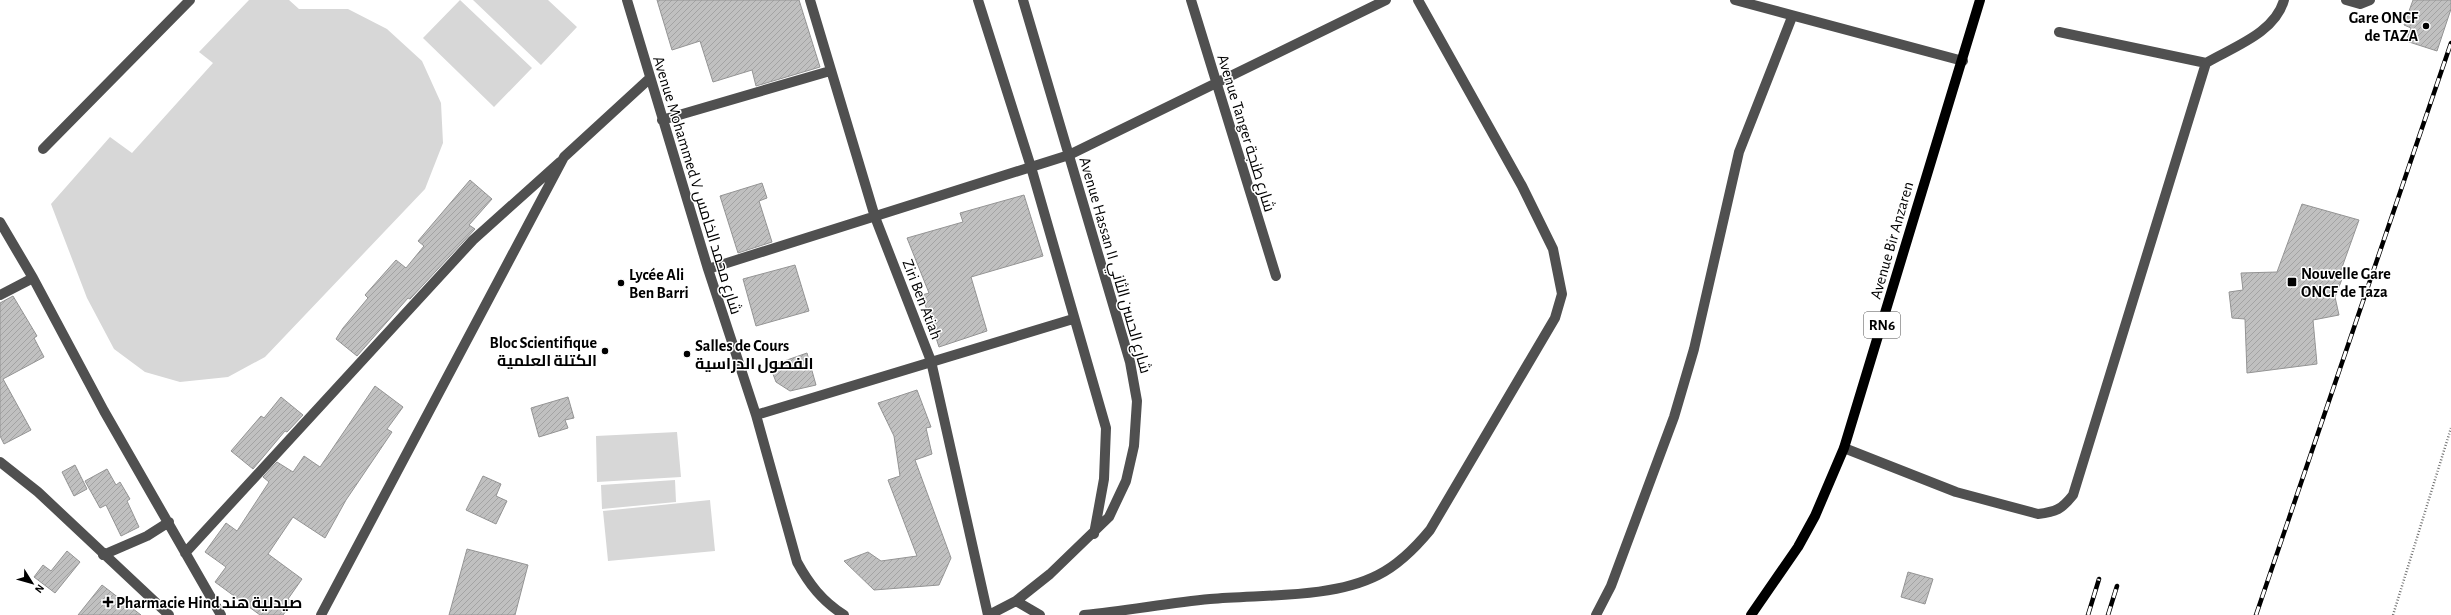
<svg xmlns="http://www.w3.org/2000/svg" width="2451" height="615" viewBox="0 0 2451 615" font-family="'Alegreya Sans',Cairo,sans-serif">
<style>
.pitch{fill:#d7d7d7}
.building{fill:url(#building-hatch);stroke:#949494}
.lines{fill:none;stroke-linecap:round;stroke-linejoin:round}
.path{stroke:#727272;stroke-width:2.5;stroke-dasharray:1 2;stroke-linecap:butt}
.minor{stroke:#505050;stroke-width:10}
.major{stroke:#000;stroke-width:10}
.rail-casing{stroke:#000;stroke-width:4.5}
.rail{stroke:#fff;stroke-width:3;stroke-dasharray:9;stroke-linecap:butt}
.poi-dot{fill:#000;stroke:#fff;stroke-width:1.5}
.labels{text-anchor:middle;stroke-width:3;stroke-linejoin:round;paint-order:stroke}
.shield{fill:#fff;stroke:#4c4c4c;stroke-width:1}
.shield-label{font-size:15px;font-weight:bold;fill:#000}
.poi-label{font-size:16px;font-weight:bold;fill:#000;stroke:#fff;text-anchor:start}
.street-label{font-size:16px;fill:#000;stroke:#fff}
</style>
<defs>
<pattern id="building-hatch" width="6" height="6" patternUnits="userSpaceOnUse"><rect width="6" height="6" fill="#c0c0c0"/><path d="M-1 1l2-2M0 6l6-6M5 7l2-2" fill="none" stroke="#a3a3a3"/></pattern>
</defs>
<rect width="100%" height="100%" fill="#fff"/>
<!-- pitch -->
<path class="pitch" d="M 249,0 L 289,0 L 299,9 L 348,9 L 387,29 L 422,61 L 441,103 L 443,143 L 425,189 L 265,357 L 228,377 L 180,382 L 145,372 L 114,349 L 87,298 L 51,204 L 110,137 L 132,153 L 213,63 L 199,52 Z
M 460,0 L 532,68 L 494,107 L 423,38 Z
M 473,0 L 548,0 L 577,27 L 541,65 Z
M 677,432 L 681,477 L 597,482 L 596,436 Z
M 675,480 L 676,502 L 602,509 L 601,485 Z
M 710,500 L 715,551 L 608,561 L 603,511 Z"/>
<!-- building -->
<path class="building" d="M 657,0 L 799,0 L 820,67 L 756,86 L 752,70 L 713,82 L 700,41 L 672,50 Z
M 2413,0 L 2451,0 L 2451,9 L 2437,51 L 2406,41 L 2411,28 L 2404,25 Z
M 470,180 L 492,199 L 469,225 L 475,229 L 410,299 L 408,298 L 357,356 L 336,339 L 343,328 L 368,298 L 365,295 L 396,260 L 406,268 L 424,246 L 418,241 Z
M 762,183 L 767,198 L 759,201 L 772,242 L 738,253 L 720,196 Z
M 1024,195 L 1043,256 L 971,277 L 987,331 L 939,347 L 922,295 L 929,293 L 907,238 L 963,222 L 960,213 Z
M 2302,204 L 2359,220 L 2340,273 L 2344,274 L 2335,297 L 2339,315 L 2313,320 L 2317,364 L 2247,373 L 2245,319 L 2232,318 L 2229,292 L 2243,290 L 2241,273 L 2277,272 Z
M 795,265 L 809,311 L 756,326 L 743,279 Z
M 13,296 L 37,336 L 34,338 L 44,357 L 3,379 L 31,430 L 4,444 L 0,436 L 0,303 Z
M 807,353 L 816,385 L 790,391 L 776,382 L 770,366 Z
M 375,386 L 403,407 L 387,429 L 392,432 L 346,500 L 325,538 L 293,517 L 268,554 L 302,579 L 288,599 L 293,602 L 283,615 L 260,615 L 215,582 L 226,567 L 205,552 L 226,523 L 237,531 L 269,482 L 263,477 L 277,462 L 293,472 L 304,456 L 320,467 Z
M 917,390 L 931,427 L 926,428 L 932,454 L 915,460 L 951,558 L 939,585 L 874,590 L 844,561 L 868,552 L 881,561 L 917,556 L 888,480 L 900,476 L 894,436 L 878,403 Z
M 281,397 L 303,415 L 287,432 L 285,431 L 253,469 L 231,451 L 261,416 L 264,418 Z
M 568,397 L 574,418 L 565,420 L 568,428 L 539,437 L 531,408 Z
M 75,465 L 87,489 L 74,496 L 62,472 Z
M 107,469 L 116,485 L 120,482 L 130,499 L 127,501 L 139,527 L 121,536 L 106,505 L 100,508 L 85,481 Z
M 483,476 L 501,484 L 496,496 L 507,501 L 496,524 L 466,510 Z
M 467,549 L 528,565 L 515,615 L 449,615 Z
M 67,551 L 80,562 L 55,593 L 34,577 L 43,565 L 51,571 Z
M 1908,572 L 1933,579 L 1925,604 L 1901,597 Z
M 102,585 L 141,615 L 78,615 Z"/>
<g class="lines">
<!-- path -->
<path class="path" d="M 2393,615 L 2451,428"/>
<!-- minor -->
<path class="minor" d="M 627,0 L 708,269 L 756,415 L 797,562 C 809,584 822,601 844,615
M 810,0 L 875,217 L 931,361 L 988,615
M 978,0 L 1031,167 L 1106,428 L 1104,479 L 1094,534
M 1191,0 L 1276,276
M 1735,0 L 1963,61
M 2346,0 L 2360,4 L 2370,0
M 2059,32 L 2206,63
M 662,120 L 830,71
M 43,149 L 190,0
M 0,222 L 33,278 L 104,411 L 221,615
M 708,269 L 1069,155 L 1386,0
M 0,295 L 33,278
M 756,415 L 1073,319
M 1844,448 L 1956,492 L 2038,514 C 2056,512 2062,509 2073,495 L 2206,63 C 2233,47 2275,33 2284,0
M 0,462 L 38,492 L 169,615
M 185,553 L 473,240 L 560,162
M 103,555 L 147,536 L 169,522
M 1016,601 L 1040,615
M 321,615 L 564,157 L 649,79
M 989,615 L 1016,601 L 1050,574 L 1109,517 L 1126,481 L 1134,446 L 1137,401 L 1130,362 L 1023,0
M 1084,615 C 1126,611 1168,603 1210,599 C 1262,594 1331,599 1378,575 C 1398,565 1416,547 1430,530 L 1555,318 L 1562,294 L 1553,249 L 1522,186 L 1418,0
M 1596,615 L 1611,586 L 1674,417 L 1694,349 L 1739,152 L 1792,17"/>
<!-- major -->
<path class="major" d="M 1751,615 L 1798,547 L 1815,516 L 1844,448 L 1980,0"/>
<defs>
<path id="rail" d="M 2088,615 L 2099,579
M 2108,615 L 2117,586
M 2256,615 L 2451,43"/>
</defs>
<!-- rail casing -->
<use href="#rail" class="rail-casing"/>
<!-- rail -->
<use href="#rail" class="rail"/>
</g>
<!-- markers -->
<g class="poi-dot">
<circle cx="2426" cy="26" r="4"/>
<rect x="2287" y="277" width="10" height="10" rx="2"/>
<circle cx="621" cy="283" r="4"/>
<circle cx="605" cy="351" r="4"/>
<circle cx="687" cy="354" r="4"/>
<path d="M106 596h4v4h4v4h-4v4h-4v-4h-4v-4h4z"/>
</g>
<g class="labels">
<!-- shield labels -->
<rect class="shield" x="1864" y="312" width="36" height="26" rx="3"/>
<g class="shield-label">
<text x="1882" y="330">RN6</text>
</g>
<!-- poi labels -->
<g class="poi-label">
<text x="2418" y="23" text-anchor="end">Gare ONCF<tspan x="2418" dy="18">de TAZA</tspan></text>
<text x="2301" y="279">Nouvelle Gare<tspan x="2301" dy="18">ONCF de Taza</tspan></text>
<text x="629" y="280">Lycée Ali<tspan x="629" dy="18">Ben Barri</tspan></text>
<text x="597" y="348" text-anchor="end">Bloc Scientifique<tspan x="597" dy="18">الكتلة العلمية</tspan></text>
<text x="695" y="351">Salles de Cours<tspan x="695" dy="18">الفصول الدراسية</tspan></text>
<text x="116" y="608">Pharmacie Hind صيدلية هند</text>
</g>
<!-- street labels -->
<g class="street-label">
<text transform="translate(1247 133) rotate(73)" y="6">Avenue Tanger شارع طنجة</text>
<text transform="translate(698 185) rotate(73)" y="6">Avenue Mohammed V شارع محمد الخامس</text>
<text transform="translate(1891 240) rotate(-74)" y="6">Avenue Bir Anzaren</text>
<text transform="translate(1116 265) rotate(74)" y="6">Avenue Hassan II شارع الحسن الثاني</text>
<text transform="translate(923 299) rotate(69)" y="6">Ziri Ben Atiah</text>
</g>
</g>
<!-- north arrow -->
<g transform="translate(32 583) rotate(127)" stroke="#ffffff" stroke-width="3" paint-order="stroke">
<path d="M0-3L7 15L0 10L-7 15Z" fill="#000000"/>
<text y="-6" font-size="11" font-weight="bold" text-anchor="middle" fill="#000000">N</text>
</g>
</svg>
